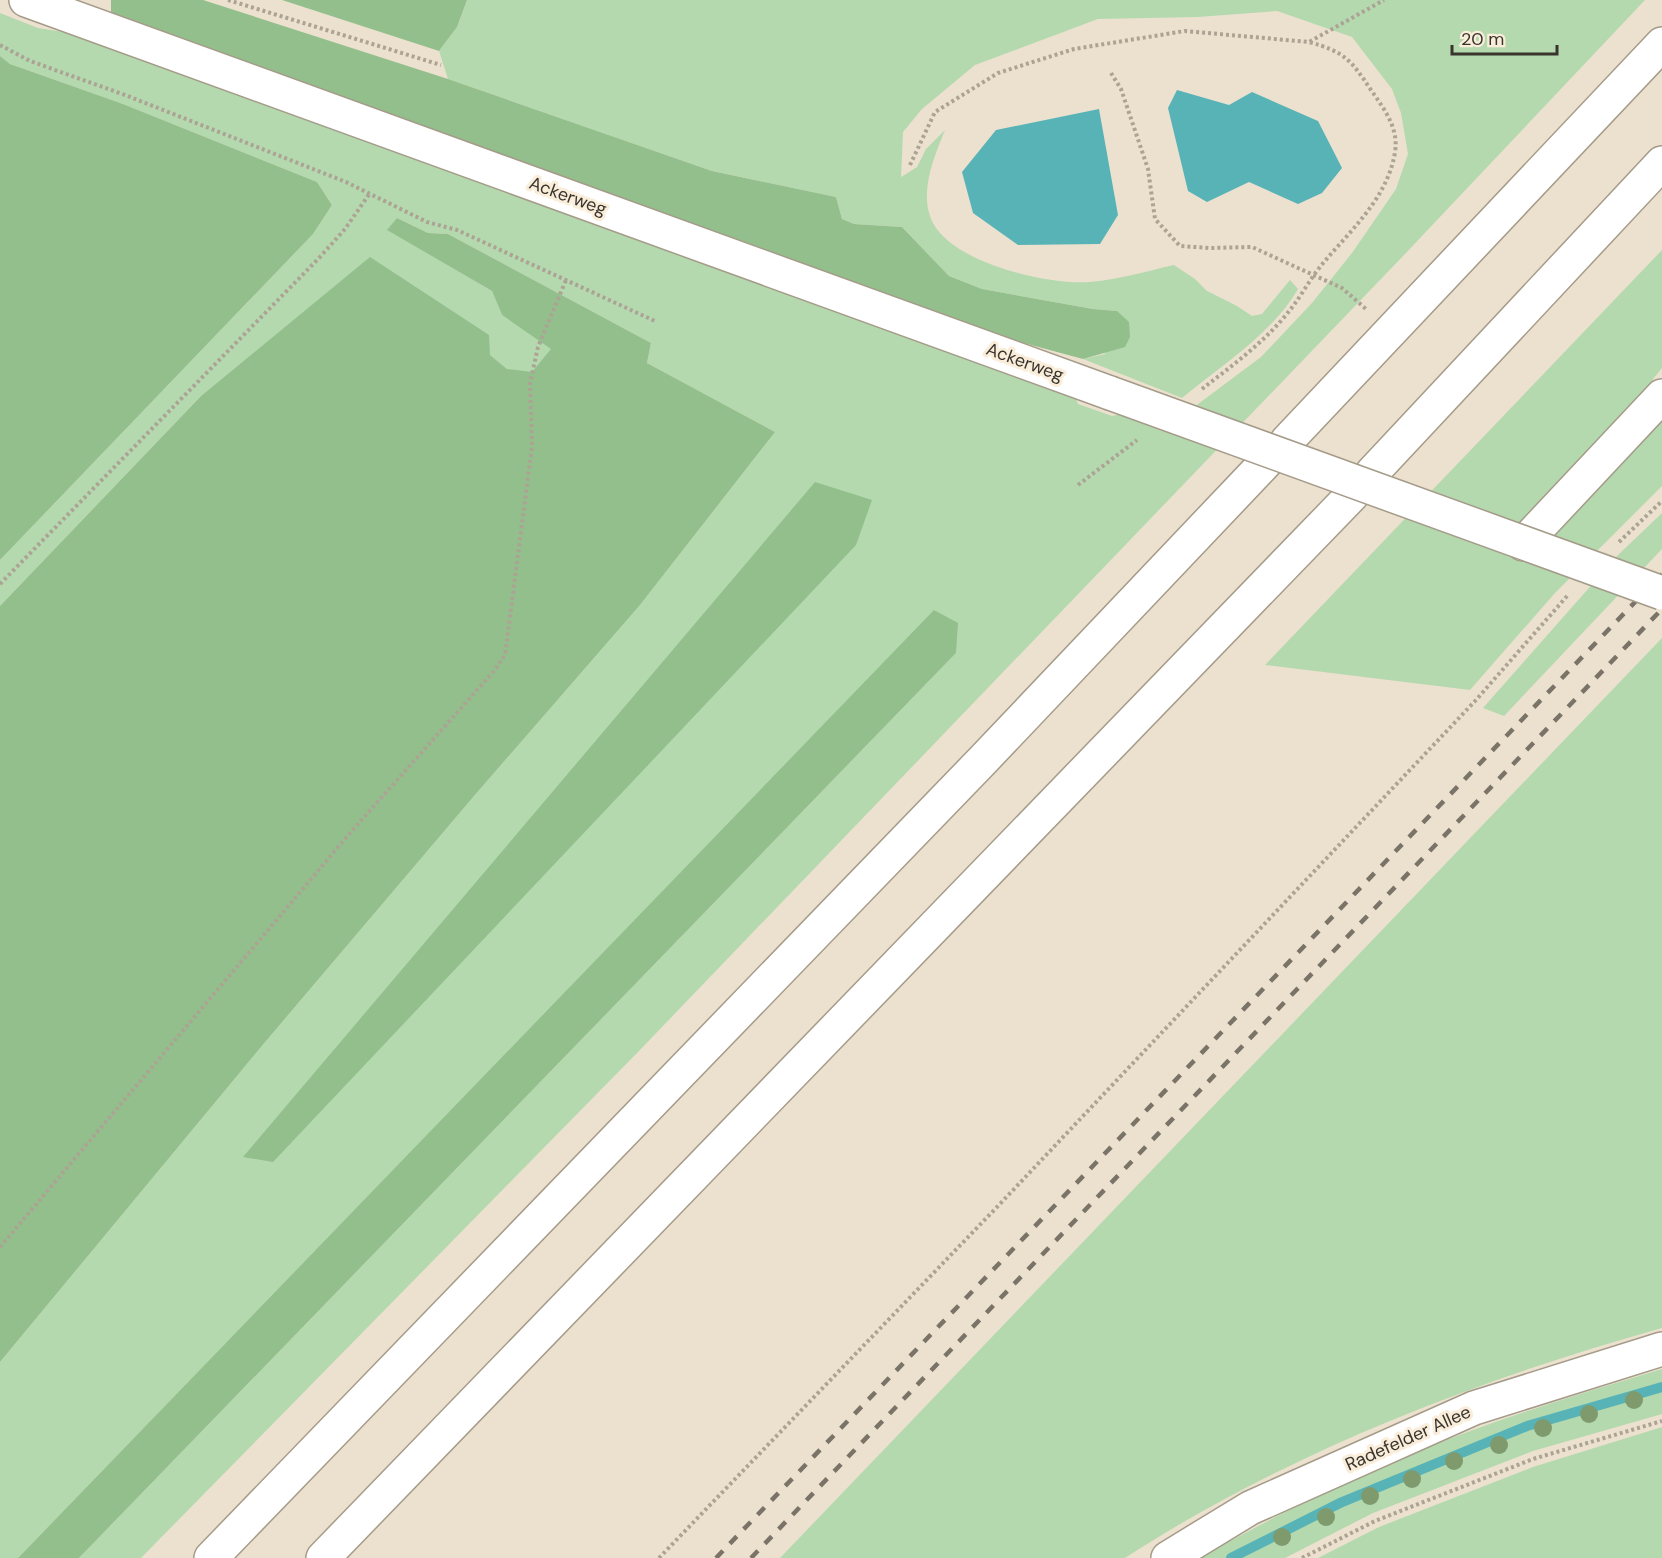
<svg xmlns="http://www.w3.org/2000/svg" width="1662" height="1558" viewBox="0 0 1662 1558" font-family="'DM Sans',sans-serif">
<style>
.green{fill:#b4d9af}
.forest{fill:#92bf8c}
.water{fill:#58b3b7}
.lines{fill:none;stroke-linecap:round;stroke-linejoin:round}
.stream{stroke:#58b3b7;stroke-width:10}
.minor-casing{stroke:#a59b89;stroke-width:36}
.major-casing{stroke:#a59b89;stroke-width:36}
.highway-casing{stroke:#a59b89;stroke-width:36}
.path{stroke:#aca394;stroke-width:4;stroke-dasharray:3 3;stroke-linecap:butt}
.minor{stroke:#fff;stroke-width:33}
.major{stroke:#fff;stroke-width:33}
.highway{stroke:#fff;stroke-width:33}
.rail{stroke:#7a7368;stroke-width:4.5;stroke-dasharray:10 10;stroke-linecap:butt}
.minor-bridge-casing{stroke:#a59b89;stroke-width:36;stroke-linecap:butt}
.minor-bridge{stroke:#fff;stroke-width:33}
.tree{fill:#7f9b6e}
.labels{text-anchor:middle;stroke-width:6;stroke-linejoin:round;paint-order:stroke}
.street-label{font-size:18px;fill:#39342d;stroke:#faeedb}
</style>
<rect width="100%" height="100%" fill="#ece1ce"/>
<!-- green -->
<path class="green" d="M 467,0 L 1645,0 L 1404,255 L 637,1053 L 141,1558 L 79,1558 L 956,653 L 935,610 L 18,1558 L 0,1558 L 0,1362 L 266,1041 L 474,796 L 640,605 L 775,432 L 647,363 L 651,343 L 448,234 L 428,233 L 397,218 L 388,230 L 492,291 L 502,315 L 552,349 L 532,373 L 507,369 L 370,258 L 201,396 L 0,606 L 0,560 L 313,234 L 332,205 L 317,182 L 123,104 L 10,64 L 0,56 L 0,13 L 38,28 L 77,34 L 390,146 L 1076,399 L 1078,404 L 1112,416 L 1121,414 L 1162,431 L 1261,357 L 1312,303 L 1352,253 L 1396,189 L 1408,154 L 1401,113 L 1392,89 L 1352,37 L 1277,11 L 1198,17 L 1098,19 L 975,65 L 922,109 L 903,132 L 901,177 L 917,167 L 926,149 L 945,130 C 934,157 918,194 933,223 C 954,263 1047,285 1089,282 C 1118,280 1147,271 1174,265 L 1195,279 L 1207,291 L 1237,306 L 1252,316 L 1262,314 L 1290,280 L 1298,289 C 1271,335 1222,365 1182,398 L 1083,359 L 1105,354 L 1117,311 L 1093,309 L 982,289 L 949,276 L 902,227 L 854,224 L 842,219 L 836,197 L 712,171 L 448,79 L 439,51 L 457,27 Z
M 1662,250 L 1662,368 L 1653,379 L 1654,392 L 1662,399 L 1662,486 L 1555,593 L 1470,690 L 1265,665 Z
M 1662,513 L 1662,549 L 1504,716 L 1483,708 L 1618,555 Z
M 1662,638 L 1662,1328 C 1476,1380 1287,1453 1125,1558 L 780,1558 Z
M 1662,1369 L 1662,1414 L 1533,1451 L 1373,1513 L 1285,1558 L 1199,1558 C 1265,1522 1333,1485 1403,1457 C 1488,1422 1575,1395 1662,1369 Z
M 1662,1427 L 1662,1558 L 1318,1558 L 1379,1527 L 1533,1467 Z"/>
<!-- forest -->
<path class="forest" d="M 111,0 L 203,0 L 448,79 L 712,171 L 836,197 L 842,219 L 854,224 L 902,227 L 949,276 L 982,289 L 1093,309 L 1117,311 L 1129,322 L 1130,337 L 1125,347 L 1083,359 L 1020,342 L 915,308 L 119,17 L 111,12 Z
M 282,0 L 467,0 L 457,27 L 439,51 Z
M 0,56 L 10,64 L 123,104 L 317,182 L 332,205 L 313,234 L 0,560 Z
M 397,218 L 428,233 L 448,234 L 651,343 L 647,363 L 775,432 L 640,605 L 474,796 L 266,1041 L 0,1362 L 0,606 L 201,396 L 370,257 L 489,335 L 490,355 L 507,369 L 532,372 L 551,349 L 502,315 L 492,291 L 387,230 Z
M 815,482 L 872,500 L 856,545 L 273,1162 L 243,1157 Z
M 934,610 L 958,623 L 956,653 L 79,1558 L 18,1558 Z"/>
<!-- water -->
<path class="water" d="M 1177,90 L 1229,105 L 1252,92 L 1318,121 L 1342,168 L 1322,193 L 1298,204 L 1249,182 L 1207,202 L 1188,191 L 1168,108 Z
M 1099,109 L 1118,215 L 1100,244 L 1018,245 L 973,213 L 962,172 L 996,130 Z"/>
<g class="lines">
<!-- stream -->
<path class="stream" d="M 1231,1558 L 1342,1502 L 1527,1426 L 1662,1387"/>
<defs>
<path id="minor" d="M 26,0 L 1110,393
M 1523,544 L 1662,396"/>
<path id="major" d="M 1168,1558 L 1250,1508 L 1474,1408 L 1662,1349"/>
<path id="highway" d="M 1287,441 L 1662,44
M 1372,473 L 1662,163
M 211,1558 L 982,761 L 1265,463
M 323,1558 L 1352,495"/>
</defs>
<!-- minor casing -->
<use href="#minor" class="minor-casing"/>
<!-- major casing -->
<use href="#major" class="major-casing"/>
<!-- highway casing -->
<use href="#highway" class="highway-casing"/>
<!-- path -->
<path class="path" d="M 228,0 L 441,65
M 0,45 L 30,61 L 125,95 L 346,182 L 427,222 L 457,230 L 657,322
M 1111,73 L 1121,89 L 1148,169 L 1155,219 L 1180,246 L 1210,248 L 1252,247 L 1342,288 L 1366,309
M 910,165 L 935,112 L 998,73 L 1074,49 L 1185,31 L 1309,42 L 1384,0
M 1202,389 C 1233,365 1266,341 1290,310 C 1302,295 1311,277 1324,262 C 1352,229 1388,197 1395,152 C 1399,128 1384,109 1371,90 C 1351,60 1345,52 1309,42
M 1078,485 L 1137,440
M 1619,542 L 1662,501
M 0,584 L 320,257 L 345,229 L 370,193
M 0,1247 L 350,833 L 493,672 L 505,655 L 532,446 L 530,383 L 538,347 L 566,280
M 659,1558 L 998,1206 L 1476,700 L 1568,595
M 1302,1558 L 1375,1521 L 1533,1459 L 1662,1421"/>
<!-- minor -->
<use href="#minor" class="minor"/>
<!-- major -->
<use href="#major" class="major"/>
<!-- highway -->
<use href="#highway" class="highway"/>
<!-- rail -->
<path class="rail" d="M 716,1558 L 1662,574
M 751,1558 L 1662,609"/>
<defs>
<path id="minor-bridge" d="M 1110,393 L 1662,593"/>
</defs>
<!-- minor-bridge casing -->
<use href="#minor-bridge" class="minor-bridge-casing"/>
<!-- minor-bridge -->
<use href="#minor-bridge" class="minor-bridge"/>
</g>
<!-- trees -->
<g class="tree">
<circle cx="1634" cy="1400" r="9"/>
<circle cx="1589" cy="1414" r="9"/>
<circle cx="1543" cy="1428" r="9"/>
<circle cx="1499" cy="1445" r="9"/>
<circle cx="1454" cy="1461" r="9"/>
<circle cx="1412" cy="1479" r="9"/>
<circle cx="1370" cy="1496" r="9"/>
<circle cx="1326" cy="1517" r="9"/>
<circle cx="1282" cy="1537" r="9"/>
</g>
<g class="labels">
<!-- street labels -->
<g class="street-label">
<text transform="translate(568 196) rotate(20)" y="6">Ackerweg</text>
<text transform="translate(1025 362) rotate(20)" y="6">Ackerweg</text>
<text transform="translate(1408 1438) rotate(-24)" y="6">Radefelder Allee</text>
</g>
</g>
<!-- scale -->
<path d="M1452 45v9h105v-9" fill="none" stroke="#39342d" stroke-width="3"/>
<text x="1461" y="45" font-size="18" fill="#39342d" stroke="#faeedb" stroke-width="4.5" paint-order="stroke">20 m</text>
</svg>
